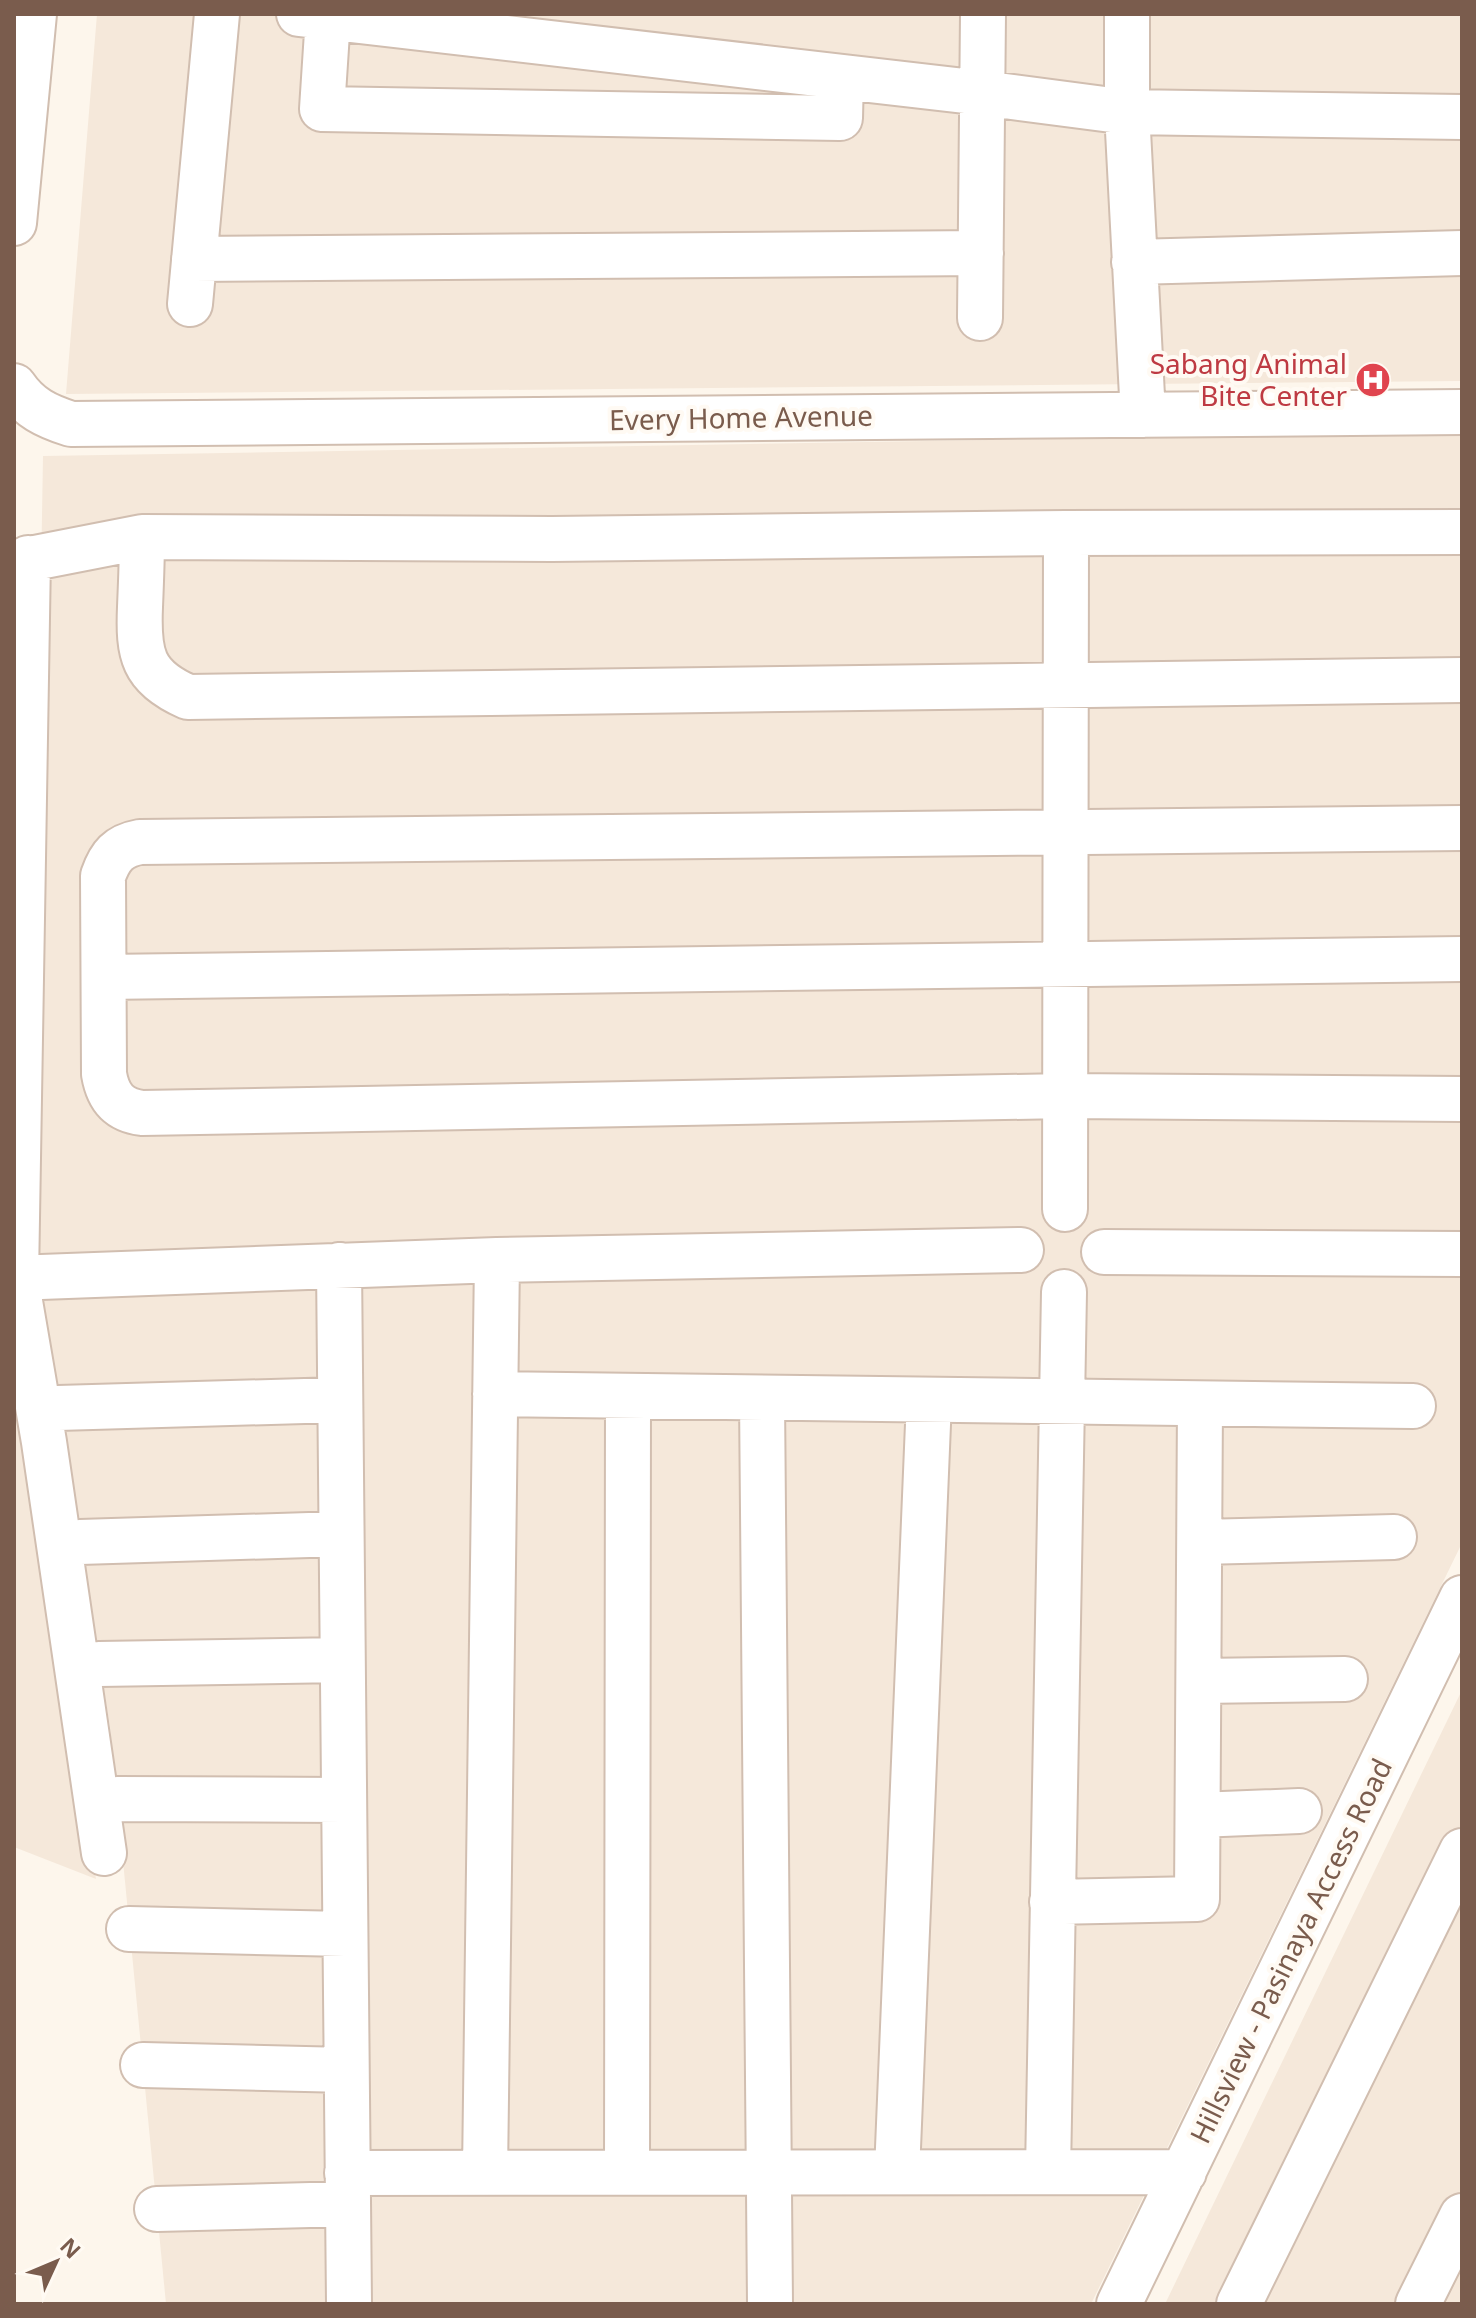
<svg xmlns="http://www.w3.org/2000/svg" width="1476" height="2318" viewBox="0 0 1476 2318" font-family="'Noto Sans',sans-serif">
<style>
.residential{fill:#f5e8da}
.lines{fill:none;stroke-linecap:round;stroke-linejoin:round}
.minor-casing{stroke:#d1beb0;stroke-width:48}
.minor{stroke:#fff;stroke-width:44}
.labels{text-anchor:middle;stroke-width:8;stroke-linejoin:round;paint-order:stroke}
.health-label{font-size:28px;fill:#be3a42;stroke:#fffaf3;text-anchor:end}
.street-label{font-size:28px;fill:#7a5c4d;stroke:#fffaf3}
</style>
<rect width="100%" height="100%" fill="#fdf6ec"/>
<!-- residential -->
<path class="residential" d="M 97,14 L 1462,14 L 1462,381 L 66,394 Z
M 1462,432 L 1462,1543 L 1091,2304 L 166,2304 L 110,1727 L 30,1233 L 43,456 Z
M 14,1383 L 96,1879 L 14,1847 Z
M 1462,1690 L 1462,2304 L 1165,2304 Z"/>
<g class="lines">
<defs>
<path id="minor" d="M 299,14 L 982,93 L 1127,112 L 1462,117
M 1127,14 L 1127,112 L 1143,415
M 328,17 L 322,109 L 840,118 L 841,77
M 14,223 L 34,14
M 194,259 L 981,253
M 1134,262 L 1462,253
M 190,304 L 217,14
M 980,318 L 983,14
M 14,386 C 29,408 46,416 71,424 L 1462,412
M 142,537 C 142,560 141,583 140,607 C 138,654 142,677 188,697 L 1462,680
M 28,558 L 16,1278 L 44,1442 L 104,1853
M 14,562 L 142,537 L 552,539 L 1066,533 L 1462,532
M 1462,828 L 140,842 C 118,846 110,856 103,876 L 104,1074 C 108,1097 118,1110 142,1113 L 1065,1096 L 1462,1099
M 104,977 L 1462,959
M 1065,1209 L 1066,533
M 1104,1252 L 1462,1254
M 339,1265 L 349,2304
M 14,1278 L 497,1260 L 1021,1250
M 495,1394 L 1413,1406
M 762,1398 L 770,2304
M 58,1408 L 339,1400
M 80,1542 L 341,1534
M 1200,1542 L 1394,1537
M 99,1664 L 342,1660
M 1199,1681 L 1345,1679
M 117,1799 L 343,1800
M 1198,1815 L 1299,1811
M 1052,1902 L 1197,1899 L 1200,1404
M 129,1929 L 345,1934
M 143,2065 L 346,2070
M 627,2172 L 628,1396
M 897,2172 L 929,1400
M 1048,2172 L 1064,1292
M 347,2173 L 1184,2172
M 485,2173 L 497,1260
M 157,2209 L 348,2204
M 1119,2304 L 1462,1598
M 1239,2304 L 1462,1851
M 1418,2304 L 1462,2216"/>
</defs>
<!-- minor casing -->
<use href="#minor" class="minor-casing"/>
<!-- minor -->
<use href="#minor" class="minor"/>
</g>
<!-- icons -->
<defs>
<symbol id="hospital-disc" viewBox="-11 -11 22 22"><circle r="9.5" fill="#e0444e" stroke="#fffaf3"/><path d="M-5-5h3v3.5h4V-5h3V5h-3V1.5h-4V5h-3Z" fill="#fff"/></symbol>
</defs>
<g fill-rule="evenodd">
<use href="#hospital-disc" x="1353" y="360" width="40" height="40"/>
</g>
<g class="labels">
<!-- health labels -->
<g class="health-label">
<text x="1347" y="374">Sabang Animal<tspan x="1347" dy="32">Bite Center</tspan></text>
</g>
<!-- street labels -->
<g class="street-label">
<text transform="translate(741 418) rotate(-1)" y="10">Every Home Avenue</text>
<text transform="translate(1291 1951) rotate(-64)" y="10">Hillsview - Pasinaya Access Road</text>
</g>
</g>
<!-- border -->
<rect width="1476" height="2318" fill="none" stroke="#7a5c4d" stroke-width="32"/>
<!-- north arrow -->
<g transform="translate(56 2262) rotate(46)" stroke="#fffaf3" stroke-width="6" paint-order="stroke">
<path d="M0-6L14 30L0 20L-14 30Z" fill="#7a5c4d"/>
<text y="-12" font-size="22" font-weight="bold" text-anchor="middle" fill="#7a5c4d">N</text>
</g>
</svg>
